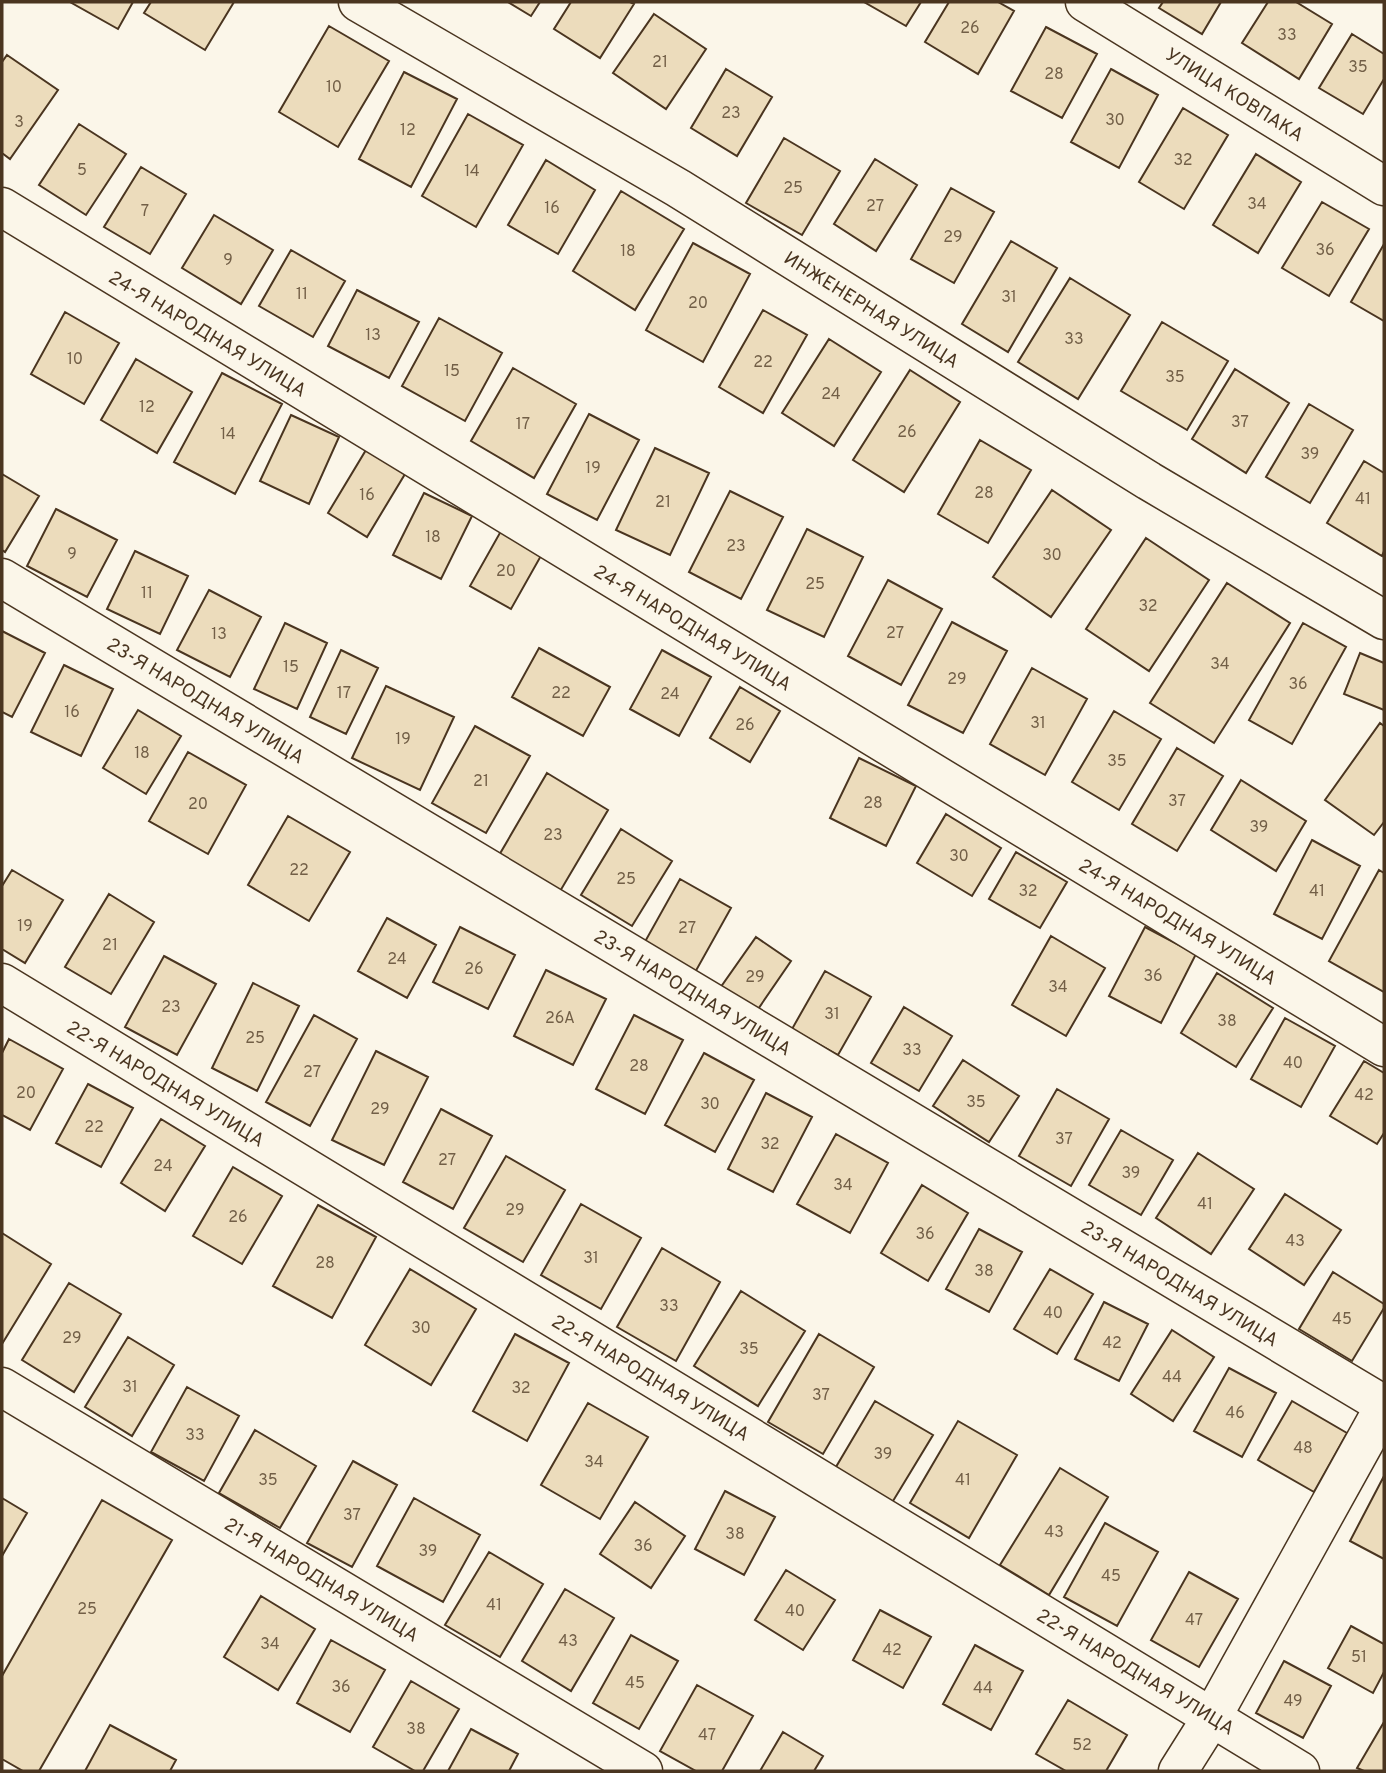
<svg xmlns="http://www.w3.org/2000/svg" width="1386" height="1773" viewBox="0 0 1386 1773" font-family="Overpass,sans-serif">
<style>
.building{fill:#ecdcbc;stroke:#4a3520;stroke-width:2}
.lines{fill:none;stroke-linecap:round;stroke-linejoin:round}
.minor-casing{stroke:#4a3520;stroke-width:41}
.minor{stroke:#fbf6e9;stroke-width:38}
.labels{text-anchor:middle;stroke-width:5;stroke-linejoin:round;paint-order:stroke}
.number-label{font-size:16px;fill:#725f47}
.street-label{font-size:19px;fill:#4a3520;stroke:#fbf6e9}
</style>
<rect width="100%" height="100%" fill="#fbf6e9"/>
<!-- building -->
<path class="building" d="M 70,2 L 133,2 L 118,29 Z
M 151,2 L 234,2 L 205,50 L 144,13 Z
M 508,2 L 540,2 L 531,16 Z
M 571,2 L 630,2 L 634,4 L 600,58 L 554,29 Z
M 864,2 L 921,2 L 906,26 Z
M 949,2 L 998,2 L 1014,11 L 978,74 L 925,42 Z
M 1163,2 L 1221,2 L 1202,34 L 1159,8 Z
M 1268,2 L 1296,2 L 1332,24 L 1299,79 L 1242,43 Z
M 654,14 L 706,49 L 666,109 L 613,73 Z
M 329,26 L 389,61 L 338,147 L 279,112 Z
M 1046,27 L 1097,54 L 1062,118 L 1011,91 Z
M 1352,34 L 1384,54 L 1384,79 L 1363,114 L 1319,88 Z
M 7,55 L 58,90 L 10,159 L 2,153 L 2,62 Z
M 726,69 L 772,97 L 737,156 L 691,128 Z
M 1111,69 L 1158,95 L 1119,168 L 1071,142 Z
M 404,72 L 457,99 L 411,187 L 359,159 Z
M 1183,108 L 1228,135 L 1184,209 L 1139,182 Z
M 468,114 L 523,145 L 476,227 L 422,196 Z
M 79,124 L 126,154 L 86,215 L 39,185 Z
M 784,138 L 840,171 L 802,235 L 746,203 Z
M 1256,154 L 1301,182 L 1258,253 L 1213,225 Z
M 875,159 L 917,185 L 876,251 L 834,224 Z
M 546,160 L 595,190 L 558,254 L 508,225 Z
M 141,167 L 186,194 L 150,254 L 104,227 Z
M 951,188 L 994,212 L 954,283 L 911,259 Z
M 621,191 L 684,229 L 635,310 L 573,271 Z
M 1322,202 L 1369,229 L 1329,296 L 1282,268 Z
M 214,215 L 273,250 L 241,304 L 182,268 Z
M 1011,241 L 1057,268 L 1008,352 L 962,324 Z
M 693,243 L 750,274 L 703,362 L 646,330 Z
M 1384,244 L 1384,321 L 1351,302 Z
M 291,250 L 345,281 L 313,337 L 259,306 Z
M 1070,278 L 1130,315 L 1078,399 L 1018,362 Z
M 357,290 L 419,322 L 389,378 L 328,346 Z
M 763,310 L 807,335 L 763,413 L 719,387 Z
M 65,312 L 119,343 L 84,404 L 31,374 Z
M 439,318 L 502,353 L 465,421 L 402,386 Z
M 1162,322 L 1228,361 L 1187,430 L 1121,391 Z
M 829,339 L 881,372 L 834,446 L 782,413 Z
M 136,359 L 192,392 L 157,453 L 101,420 Z
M 513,368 L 576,404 L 534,478 L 471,441 Z
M 1235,369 L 1289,403 L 1246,473 L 1192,439 Z
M 910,370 L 960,402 L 904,492 L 853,460 Z
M 222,373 L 282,404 L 235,494 L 174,462 Z
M 1309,404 L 1353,430 L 1310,503 L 1266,477 Z
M 589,414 L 639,440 L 597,520 L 547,494 Z
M 291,415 L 339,437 L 309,504 L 260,481 Z
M 980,440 L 1031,470 L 988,543 L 938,514 Z
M 655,448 L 709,473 L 670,555 L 616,530 Z
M 366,450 L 405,474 L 367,537 L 328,513 Z
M 1364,461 L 1384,473 L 1384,551 L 1382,556 L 1327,523 Z
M 2,474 L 39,496 L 5,552 L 2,550 Z
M 1052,490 L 1111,530 L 1051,617 L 993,577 Z
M 730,491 L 783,517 L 741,599 L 689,572 Z
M 424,493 L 472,516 L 441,579 L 393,555 Z
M 56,509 L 117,540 L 87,597 L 27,566 Z
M 807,529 L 863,557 L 824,637 L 767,610 Z
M 501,531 L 542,554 L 511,609 L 470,586 Z
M 1146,538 L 1209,580 L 1149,671 L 1086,629 Z
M 135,551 L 188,576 L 160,634 L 107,609 Z
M 888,580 L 942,609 L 901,685 L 848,656 Z
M 1227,583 L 1290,623 L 1214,743 L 1150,703 Z
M 209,590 L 261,617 L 230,677 L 177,650 Z
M 952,622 L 1007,651 L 963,733 L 908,705 Z
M 285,623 L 327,643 L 297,709 L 254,689 Z
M 1303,623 L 1346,647 L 1292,744 L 1249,720 Z
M 2,631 L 45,653 L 12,717 L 2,712 Z
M 539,648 L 610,687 L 583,736 L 512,697 Z
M 341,650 L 378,668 L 346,734 L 310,717 Z
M 662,650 L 711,677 L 679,736 L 630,709 Z
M 1360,653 L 1384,663 L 1384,710 L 1344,694 Z
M 64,665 L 113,689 L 81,756 L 31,732 Z
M 1032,668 L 1087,699 L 1045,775 L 990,744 Z
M 386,686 L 454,717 L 420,790 L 352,758 Z
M 740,687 L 780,711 L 750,762 L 710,738 Z
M 138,710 L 181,736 L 146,794 L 103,768 Z
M 1114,711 L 1161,739 L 1119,810 L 1072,782 Z
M 1380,723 L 1384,726 L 1384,822 L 1374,835 L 1325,800 Z
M 475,726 L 530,756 L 486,833 L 432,803 Z
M 1177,748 L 1223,776 L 1177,851 L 1132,824 Z
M 188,752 L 246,785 L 208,854 L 149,821 Z
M 859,758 L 916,786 L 886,846 L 830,818 Z
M 547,773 L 608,810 L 559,893 L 498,857 Z
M 1241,780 L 1306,821 L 1276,871 L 1211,830 Z
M 946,814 L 1001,848 L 972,896 L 917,863 Z
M 288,816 L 350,852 L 309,921 L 248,885 Z
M 621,829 L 672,861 L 632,926 L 581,895 Z
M 1312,840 L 1360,866 L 1322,939 L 1274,914 Z
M 1016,852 L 1067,882 L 1040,928 L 989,899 Z
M 12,870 L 63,900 L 25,963 L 2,949 L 2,886 Z
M 1379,870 L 1384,873 L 1384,992 L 1329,961 Z
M 680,879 L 731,908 L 693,976 L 642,947 Z
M 109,894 L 154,922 L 111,994 L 65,967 Z
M 387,918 L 436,945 L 407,998 L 358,971 Z
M 460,927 L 515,955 L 488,1009 L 433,982 Z
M 1145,927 L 1196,954 L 1161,1023 L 1109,996 Z
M 1051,936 L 1105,968 L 1066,1036 L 1012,1005 Z
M 756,937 L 791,961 L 754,1015 L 718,991 Z
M 164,956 L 216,984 L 177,1055 L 125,1027 Z
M 546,970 L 606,999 L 573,1065 L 514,1036 Z
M 825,971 L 871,997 L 838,1055 L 792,1029 Z
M 1217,973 L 1273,1008 L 1236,1067 L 1181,1033 Z
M 253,983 L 299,1006 L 257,1091 L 212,1068 Z
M 904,1007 L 952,1036 L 919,1091 L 871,1063 Z
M 314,1015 L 357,1039 L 310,1126 L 266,1102 Z
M 634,1015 L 683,1040 L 645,1114 L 596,1089 Z
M 1285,1018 L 1335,1046 L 1301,1107 L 1251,1079 Z
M 9,1039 L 63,1069 L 30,1130 L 2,1115 L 2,1053 Z
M 376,1051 L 428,1077 L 384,1165 L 332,1140 Z
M 704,1053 L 754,1080 L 715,1152 L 665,1125 Z
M 963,1060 L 1019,1096 L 989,1142 L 933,1106 Z
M 1364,1061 L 1384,1073 L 1384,1133 L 1377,1144 L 1330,1116 Z
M 88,1084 L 133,1108 L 101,1167 L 56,1143 Z
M 1057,1089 L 1109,1119 L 1071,1186 L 1019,1156 Z
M 766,1093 L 812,1117 L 773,1192 L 728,1169 Z
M 441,1109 L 492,1136 L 453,1209 L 403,1182 Z
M 161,1119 L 205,1146 L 165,1211 L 121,1183 Z
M 1121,1130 L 1173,1160 L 1141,1215 L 1089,1185 Z
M 836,1134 L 888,1163 L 850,1233 L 797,1204 Z
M 1198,1153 L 1254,1189 L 1211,1254 L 1156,1218 Z
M 506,1156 L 565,1190 L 523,1262 L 464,1228 Z
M 233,1167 L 282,1196 L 242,1264 L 193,1236 Z
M 922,1185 L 968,1213 L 928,1281 L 881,1253 Z
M 1285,1194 L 1341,1230 L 1304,1285 L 1249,1249 Z
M 581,1204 L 641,1238 L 601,1309 L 541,1275 Z
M 318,1205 L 376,1237 L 332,1318 L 273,1286 Z
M 979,1229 L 1022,1252 L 989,1312 L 946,1289 Z
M 2,1233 L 51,1264 L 2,1344 Z
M 662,1248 L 720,1282 L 676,1361 L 617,1327 Z
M 410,1269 L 476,1309 L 431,1385 L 365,1345 Z
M 1050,1269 L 1093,1294 L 1057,1354 L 1014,1329 Z
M 1333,1272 L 1384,1304 L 1384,1308 L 1352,1361 L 1299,1329 Z
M 69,1283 L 121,1314 L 74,1392 L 22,1360 Z
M 741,1291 L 805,1331 L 758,1406 L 694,1366 Z
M 1104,1302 L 1148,1324 L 1119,1381 L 1075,1359 Z
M 1172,1330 L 1214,1357 L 1173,1421 L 1131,1394 Z
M 515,1334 L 569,1363 L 527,1441 L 473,1411 Z
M 819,1334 L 874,1367 L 823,1454 L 768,1422 Z
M 128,1337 L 174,1365 L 132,1436 L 85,1407 Z
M 1229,1368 L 1276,1393 L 1242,1457 L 1194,1431 Z
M 187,1387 L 239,1416 L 204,1481 L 151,1452 Z
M 875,1401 L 933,1435 L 890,1506 L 833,1472 Z
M 1292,1401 L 1347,1433 L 1314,1492 L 1258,1460 Z
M 588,1403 L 648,1437 L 600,1519 L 541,1485 Z
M 958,1421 L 1017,1455 L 969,1538 L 910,1503 Z
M 255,1430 L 316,1466 L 280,1528 L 219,1493 Z
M 353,1461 L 397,1485 L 352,1567 L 307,1543 Z
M 1060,1468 L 1108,1497 L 1049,1595 L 1000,1565 Z
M 1384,1476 L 1384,1559 L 1350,1541 Z
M 725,1491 L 775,1517 L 744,1575 L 695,1549 Z
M 2,1498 L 27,1513 L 2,1556 Z
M 414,1498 L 480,1535 L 443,1602 L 377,1566 Z
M 102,1500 L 172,1540 L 39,1771 L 23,1771 L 2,1759 L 2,1676 Z
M 635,1502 L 685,1536 L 651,1588 L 600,1554 Z
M 1105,1523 L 1158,1552 L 1117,1626 L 1064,1597 Z
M 489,1552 L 543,1584 L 500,1657 L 445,1625 Z
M 786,1570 L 835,1600 L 803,1650 L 755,1620 Z
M 1189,1572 L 1238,1599 L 1199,1667 L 1151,1640 Z
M 565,1589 L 614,1618 L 571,1691 L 522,1661 Z
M 261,1596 L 315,1629 L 278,1690 L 224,1657 Z
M 880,1610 L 931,1637 L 903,1688 L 853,1660 Z
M 1351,1626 L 1384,1644 L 1384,1672 L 1373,1693 L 1328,1668 Z
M 631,1635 L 678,1661 L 639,1729 L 593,1703 Z
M 331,1640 L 385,1670 L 350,1732 L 297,1703 Z
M 975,1645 L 1023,1671 L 991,1730 L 943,1704 Z
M 1284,1661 L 1331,1686 L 1303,1738 L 1256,1713 Z
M 411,1681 L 459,1709 L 423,1771 L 415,1771 L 373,1747 Z
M 697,1685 L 753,1716 L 722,1771 L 696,1771 L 660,1751 Z
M 1068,1700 L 1127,1735 L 1106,1771 L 1066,1771 L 1036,1754 Z
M 1384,1722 L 1384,1771 L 1364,1771 L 1357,1768 Z
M 110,1725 L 176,1760 L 170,1771 L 85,1771 Z
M 471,1729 L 518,1754 L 509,1771 L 448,1771 Z
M 783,1732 L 823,1756 L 814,1771 L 760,1771 Z"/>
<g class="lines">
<defs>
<path id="minor" d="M 358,2 L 678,188 L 1149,481 L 1384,620
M 1085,2 L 1384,186
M 2,207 L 1384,1047
M 2,578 L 1384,1405
M 2,983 L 1300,1771
M 2,1387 L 643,1771
M 1178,1771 L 1212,1717 L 1384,1407"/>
</defs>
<!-- minor casing -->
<use href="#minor" class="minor-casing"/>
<!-- minor -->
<use href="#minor" class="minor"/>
</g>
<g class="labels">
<!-- number labels -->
<g class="number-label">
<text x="970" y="33">26</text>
<text x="1287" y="40">33</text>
<text x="660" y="67">21</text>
<text x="1358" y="72">35</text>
<text x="1054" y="79">28</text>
<text x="334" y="92">10</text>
<text x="731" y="118">23</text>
<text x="1115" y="125">30</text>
<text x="19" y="127">3</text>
<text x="408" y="135">12</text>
<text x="1183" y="165">32</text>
<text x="82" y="175">5</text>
<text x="472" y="176">14</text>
<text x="793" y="193">25</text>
<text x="1257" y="209">34</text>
<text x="875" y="211">27</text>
<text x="552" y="213">16</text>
<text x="145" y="216">7</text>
<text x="953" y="242">29</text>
<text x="1325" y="255">36</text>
<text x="628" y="256">18</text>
<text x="228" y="265">9</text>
<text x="302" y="299">11</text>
<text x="1009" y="302">31</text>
<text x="698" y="308">20</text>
<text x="373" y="340">13</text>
<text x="1074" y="344">33</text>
<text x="75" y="364">10</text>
<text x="763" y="367">22</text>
<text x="452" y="376">15</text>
<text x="1175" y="382">35</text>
<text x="831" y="399">24</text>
<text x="147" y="412">12</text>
<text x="1240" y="427">37</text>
<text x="523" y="429">17</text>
<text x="907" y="437">26</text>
<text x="228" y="439">14</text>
<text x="1310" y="459">39</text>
<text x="593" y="473">19</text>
<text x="984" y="498">28</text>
<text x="367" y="500">16</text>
<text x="1363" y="504">41</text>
<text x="663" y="507">21</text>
<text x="433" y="542">18</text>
<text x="736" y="551">23</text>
<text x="72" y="559">9</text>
<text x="1052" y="560">30</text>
<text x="506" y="576">20</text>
<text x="815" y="589">25</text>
<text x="147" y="598">11</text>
<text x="1148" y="611">32</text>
<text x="895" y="638">27</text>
<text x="219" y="639">13</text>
<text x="1220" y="669">34</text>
<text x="291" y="672">15</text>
<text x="957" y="684">29</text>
<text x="1298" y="689">36</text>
<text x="344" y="698">17</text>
<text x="561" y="698">22</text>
<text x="670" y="699">24</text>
<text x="72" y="717">16</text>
<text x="1038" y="728">31</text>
<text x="745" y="730">26</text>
<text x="403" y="744">19</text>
<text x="142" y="758">18</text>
<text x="1117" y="766">35</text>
<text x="481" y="786">21</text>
<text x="1177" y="806">37</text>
<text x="873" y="808">28</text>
<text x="198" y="809">20</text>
<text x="1259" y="832">39</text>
<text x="553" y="840">23</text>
<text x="959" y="861">30</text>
<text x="299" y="875">22</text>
<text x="626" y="884">25</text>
<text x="1028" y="896">32</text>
<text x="1317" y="896">41</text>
<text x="25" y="931">19</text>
<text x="687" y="933">27</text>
<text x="110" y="950">21</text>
<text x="397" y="964">24</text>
<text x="474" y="974">26</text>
<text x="1153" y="981">36</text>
<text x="755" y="982">29</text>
<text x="1058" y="992">34</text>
<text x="171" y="1012">23</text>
<text x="832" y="1019">31</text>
<text x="560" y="1023">26А</text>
<text x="1227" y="1026">38</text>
<text x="255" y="1043">25</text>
<text x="912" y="1055">33</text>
<text x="1293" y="1068">40</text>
<text x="639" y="1071">28</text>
<text x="312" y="1077">27</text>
<text x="26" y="1098">20</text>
<text x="1364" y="1100">42</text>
<text x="976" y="1107">35</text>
<text x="710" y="1109">30</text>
<text x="380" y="1114">29</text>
<text x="94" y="1132">22</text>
<text x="1064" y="1144">37</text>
<text x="770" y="1149">32</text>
<text x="447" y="1165">27</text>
<text x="163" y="1171">24</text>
<text x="1131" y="1178">39</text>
<text x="843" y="1190">34</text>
<text x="1205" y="1209">41</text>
<text x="515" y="1215">29</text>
<text x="238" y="1222">26</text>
<text x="925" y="1239">36</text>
<text x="1295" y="1246">43</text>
<text x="591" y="1263">31</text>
<text x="325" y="1268">28</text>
<text x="984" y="1276">38</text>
<text x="669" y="1311">33</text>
<text x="1053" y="1318">40</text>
<text x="1342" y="1324">45</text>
<text x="421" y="1333">30</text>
<text x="72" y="1343">29</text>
<text x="1112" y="1348">42</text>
<text x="749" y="1354">35</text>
<text x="1172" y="1382">44</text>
<text x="130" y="1392">31</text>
<text x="521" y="1393">32</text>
<text x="821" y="1400">37</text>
<text x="1235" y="1418">46</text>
<text x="195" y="1440">33</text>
<text x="1303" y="1453">48</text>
<text x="883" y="1459">39</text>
<text x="594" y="1467">34</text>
<text x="268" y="1485">35</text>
<text x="963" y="1485">41</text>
<text x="352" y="1520">37</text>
<text x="1054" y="1537">43</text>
<text x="735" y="1539">38</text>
<text x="643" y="1551">36</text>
<text x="428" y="1556">39</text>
<text x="1111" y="1581">45</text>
<text x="494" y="1610">41</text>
<text x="87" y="1614">25</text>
<text x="795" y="1616">40</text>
<text x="1194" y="1625">47</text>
<text x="568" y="1646">43</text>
<text x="270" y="1649">34</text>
<text x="892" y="1655">42</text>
<text x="1359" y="1662">51</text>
<text x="635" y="1688">45</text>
<text x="341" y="1692">36</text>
<text x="983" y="1693">44</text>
<text x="1293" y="1706">49</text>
<text x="416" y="1734">38</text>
<text x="707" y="1740">47</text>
<text x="1082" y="1750">52</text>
</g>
<!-- street labels -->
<g class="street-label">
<text transform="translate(1235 94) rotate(32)" y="7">УЛИЦА КОВПАКА</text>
<text transform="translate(872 309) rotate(32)" y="7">ИНЖЕНЕРНАЯ УЛИЦА</text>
<text transform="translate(208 333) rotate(31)" y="7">24-Я НАРОДНАЯ УЛИЦА</text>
<text transform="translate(693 627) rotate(31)" y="7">24-Я НАРОДНАЯ УЛИЦА</text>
<text transform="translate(206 700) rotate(31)" y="7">23-Я НАРОДНАЯ УЛИЦА</text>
<text transform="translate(1178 921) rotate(31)" y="7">24-Я НАРОДНАЯ УЛИЦА</text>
<text transform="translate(693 992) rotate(31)" y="7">23-Я НАРОДНАЯ УЛИЦА</text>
<text transform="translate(166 1083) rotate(31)" y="7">22-Я НАРОДНАЯ УЛИЦА</text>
<text transform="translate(1180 1283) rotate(31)" y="7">23-Я НАРОДНАЯ УЛИЦА</text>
<text transform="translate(651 1377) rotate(31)" y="7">22-Я НАРОДНАЯ УЛИЦА</text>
<text transform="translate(322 1579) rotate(31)" y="7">21-Я НАРОДНАЯ УЛИЦА</text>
<text transform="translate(1136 1671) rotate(31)" y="7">22-Я НАРОДНАЯ УЛИЦА</text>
</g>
</g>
<!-- border -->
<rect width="1386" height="1773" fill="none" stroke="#4a3520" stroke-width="7"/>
</svg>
